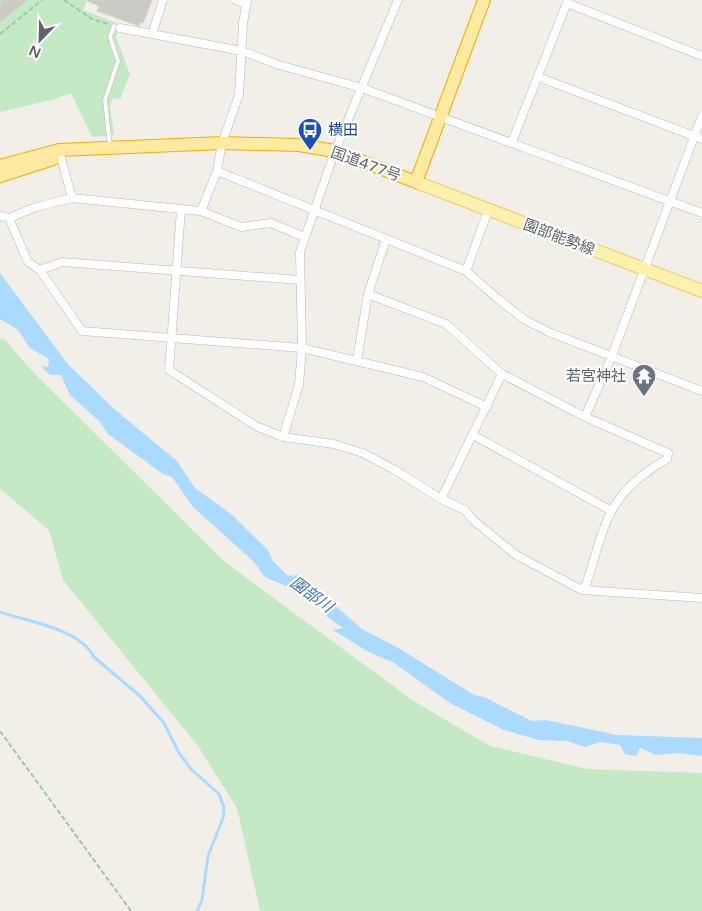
<svg xmlns="http://www.w3.org/2000/svg" width="702" height="911" viewBox="0 0 702 911" font-family="'Varela Round','Noto Sans JP',sans-serif">
<style>
.green{fill:#c5e8c5}
.water{fill:#aadaff}
.lines{fill:none;stroke-linecap:round;stroke-linejoin:round}
.stream{stroke:#aadaff;stroke-width:3}
.building{fill:#cccac5;stroke:#d6d1c6}
.service-casing{stroke:#b5b8bc;stroke-width:5}
.minor-casing{stroke:#b5b8bc;stroke-width:9}
.primary-casing{stroke:#f2c960;stroke-width:14}
.trunk-casing{stroke:#f9ab00;stroke-width:14}
.path{stroke:#9cc7a9;stroke-width:2;stroke-dasharray:5 2.5;stroke-linecap:butt}
.service{stroke:#fff;stroke-width:4}
.minor{stroke:#fff;stroke-width:8}
.primary{stroke:#fff2af;stroke-width:12}
.trunk{stroke:#feeaa1;stroke-width:12}
.labels{text-anchor:middle;stroke-width:4.5;stroke-linejoin:round;paint-order:stroke}
.transit-label{font-size:15px;fill:#164399;stroke:#fff;text-anchor:start}
.street-label{font-size:15px;fill:#5f6368;stroke:#fff}
.worship-label{font-size:15px;fill:#5b616d;stroke:#fff;text-anchor:end}
.water-label{font-size:16px;font-style:italic;fill:#4174aa;stroke:#fff}
</style>
<rect width="100%" height="100%" fill="#f1efe8"/>
<!-- green -->
<path class="green" d="M 0,0 L 87,0 L 83,10 L 121,25 L 116,37 L 130,74 L 120,100 L 113,98 L 110,106 L 114,135 L 92,137 L 71,93 L 55,99 L 0,112 Z
M 3,338 L 33,372 L 225,562 L 412,700 L 490,746 L 587,769 L 702,773 L 702,911 L 260,911 L 237,808 L 198,746 L 63,580 L 49,530 L 0,489 L 0,339 Z"/>
<!-- water -->
<path class="water" d="M 0,273 L 67,363 L 114,409 L 177,461 L 195,488 L 231,514 L 268,550 L 273,561 L 288,576 L 300,575 L 362,629 L 400,649 L 474,695 L 484,697 L 532,721 L 546,720 L 617,735 L 702,738 L 702,756 L 678,753 L 656,755 L 640,748 L 636,756 L 625,754 L 620,745 L 601,742 L 585,747 L 567,741 L 539,740 L 504,730 L 450,703 L 394,663 L 367,651 L 333,630 L 343,628 L 327,617 L 327,607 L 311,603 L 295,590 L 265,577 L 253,561 L 193,507 L 172,477 L 163,474 L 108,434 L 100,422 L 70,395 L 61,375 L 50,375 L 41,366 L 48,367 L 49,359 L 30,348 L 18,330 L 0,319 Z"/>
<g class="lines">
<!-- stream -->
<path class="stream" d="M 0,612 C 28,622 79,628 94,657 L 140,696 L 164,723 L 179,753 L 191,769 L 219,794 L 224,808 L 223,818 L 208,856 L 202,900 L 197,911"/>
</g>
<!-- building -->
<path class="building" d="M 3,0 L 27,0 L 0,22 L 0,3 Z
M 85,0 L 152,0 L 143,23 L 141,22 L 139,26 L 97,11 L 99,6 Z"/>
<g class="lines">
<defs>
<path id="service" d="M 110,146 L 105,100 L 118,61 L 110,37 L 114,26"/>
<path id="minor" d="M 236,0 L 246,4
M 567,3 L 702,56
M 120,28 L 242,51 L 279,65 L 362,88 L 702,213
M 152,34 L 163,0
M 538,77 L 702,139
M 512,142 L 568,0
M 59,150 L 72,198
M 217,171 L 466,271 L 498,299 L 525,320 L 551,333 L 702,391
M 181,210 L 169,370 L 256,426 L 283,437 L 334,444 L 363,453 L 395,470 L 441,499 L 465,510 L 473,520 L 516,555 L 582,590 L 702,598
M 201,211 L 217,171 L 222,143 L 239,95 L 243,23 L 247,0
M 0,216 L 9,218 L 36,207 L 72,198 L 201,211 L 241,227 L 271,223 L 304,237
M 9,218 L 28,262 L 40,270 L 82,331 L 302,348 L 423,377 L 487,407
M 40,270 L 62,262 L 300,280
M 466,271 L 488,211
M 368,294 L 446,324 L 502,374 L 585,417 L 668,453 L 667,459 C 606,494 606,523 586,585 L 582,590
M 357,360 L 368,294 L 386,239
M 585,417 L 611,358 L 702,116
M 473,435 L 610,510
M 283,437 L 299,385 L 302,348 L 300,252 L 335,151 L 398,0
M 441,499 L 502,374"/>
<path id="primary" d="M 416,182 L 702,291"/>
<path id="trunk" d="M 0,166 L 59,150 L 222,143 L 299,145 L 335,151 L 416,182 L 484,0
M 0,176 L 53,159"/>
</defs>
<!-- service casing -->
<use href="#service" class="service-casing"/>
<!-- minor casing -->
<use href="#minor" class="minor-casing"/>
<!-- primary casing -->
<use href="#primary" class="primary-casing"/>
<!-- trunk casing -->
<use href="#trunk" class="trunk-casing"/>
<!-- path -->
<path class="path" d="M 64,0 L 92,19 L 108,24
M 0,34 L 42,0
M 0,731 L 131,911"/>
<!-- service -->
<use href="#service" class="service"/>
<!-- minor -->
<use href="#minor" class="minor"/>
<!-- primary -->
<use href="#primary" class="primary"/>
<!-- trunk -->
<use href="#trunk" class="trunk"/>
</g>
<!-- icons -->
<defs>
<symbol id="bus-pin" viewBox="-11 -11 22 30"><path d="M0 17L-7.5 6A9.5 9.5 0 1 1 7.5 6Z" fill="#1a4fb4" stroke="#fff"/><path d="M-5-6H5V4H4V6H2V4H-2V6H-4V4H-5ZM-3.5-4V0h7V-4ZM-3.5 1.2v1.5H-2V1.2ZM2 1.2v1.5H3.5V1.2Z" fill="#fff"/></symbol>
<symbol id="temple-pin" viewBox="-11 -11 22 30"><path d="M0 17L-7.5 6A9.5 9.5 0 1 1 7.5 6Z" fill="#6b7280" stroke="#fff"/><path d="M0-6L5-2H3V0L6.5 2.5H4V6H1.5V3h-3V6H-4V2.5H-6.5L-3 0V-2H-5Z" fill="#fff"/></symbol>
</defs>
<g fill-rule="evenodd">
<use href="#bus-pin" x="296" y="116" width="28" height="38"/>
<use href="#temple-pin" x="630" y="362" width="28" height="38"/>
</g>
<g class="labels">
<!-- transit labels -->
<g class="transit-label">
<text x="328" y="135">横田</text>
</g>
<!-- street labels -->
<g class="street-label">
<text transform="translate(366 164) rotate(20)" y="5">国道477号</text>
<text transform="translate(559 237) rotate(21)" y="5">園部能勢線</text>
</g>
<!-- worship labels -->
<g class="worship-label">
<text x="626" y="381">若宮神社</text>
</g>
<!-- water labels -->
<g class="water-label">
<text transform="translate(312 594) rotate(36)" y="6">園部川</text>
</g>
</g>
<!-- north arrow -->
<g transform="translate(40 40) rotate(203)" stroke="#ffffff" stroke-width="4" paint-order="stroke">
<path d="M0-4L9 19L0 12L-9 19Z" fill="#5f6368"/>
<text y="-8" font-size="14" font-weight="bold" text-anchor="middle" fill="#5f6368">N</text>
</g>
</svg>
